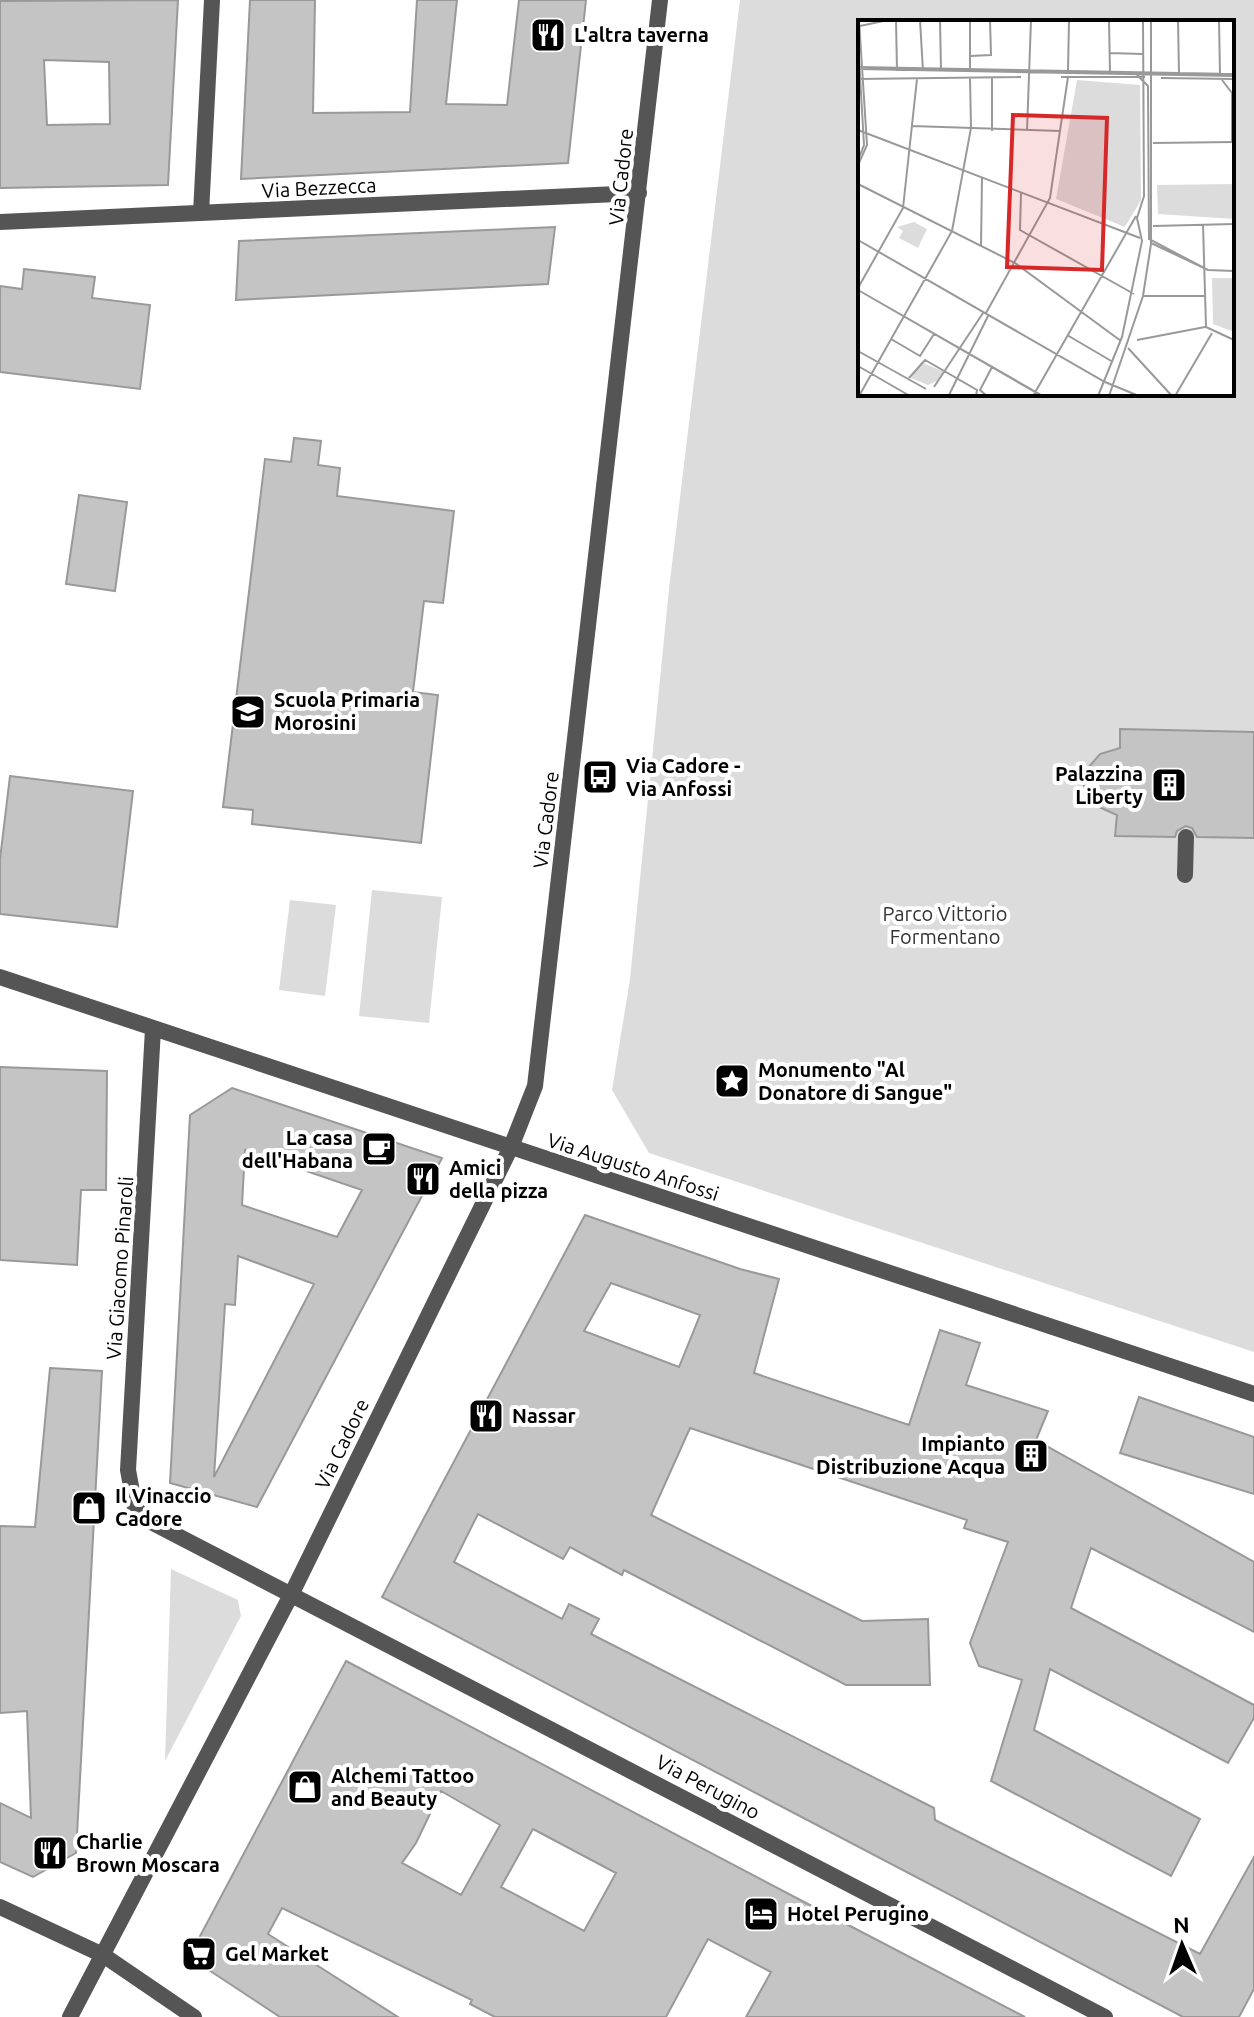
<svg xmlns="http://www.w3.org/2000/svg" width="1254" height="2017" viewBox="0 0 1254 2017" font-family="Ubuntu,sans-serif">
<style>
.green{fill:#dcdcdc;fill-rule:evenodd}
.building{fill:#c4c4c4;stroke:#999;stroke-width:2;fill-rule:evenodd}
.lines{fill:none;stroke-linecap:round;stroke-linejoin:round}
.street{stroke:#555;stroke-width:16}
.labels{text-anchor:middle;stroke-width:8;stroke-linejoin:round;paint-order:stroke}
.poi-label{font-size:20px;font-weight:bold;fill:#000;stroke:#fff;text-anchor:start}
.street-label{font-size:20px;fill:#000;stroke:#fff}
.park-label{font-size:20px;fill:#333;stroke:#fff}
.inset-road{fill:none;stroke:#999;stroke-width:2}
.view{fill:#d62828;fill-opacity:0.15;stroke:#d62828;stroke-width:4}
.inset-edge{fill:none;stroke:#000;stroke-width:4}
</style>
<rect width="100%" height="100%" fill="#fff"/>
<!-- green -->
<path class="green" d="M 740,0 L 1254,0 L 1254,1352 L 649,1153 L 612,1090 L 630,979 L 669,589 ZM 860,22 L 1232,22 L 1232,394 L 860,394 Z
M 372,890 L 442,897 L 429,1023 L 359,1016 Z
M 290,900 L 336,905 L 325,996 L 279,990 Z
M 171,1569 L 238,1600 L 241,1616 L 165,1761 Z"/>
<!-- building -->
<path class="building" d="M 178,0 L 168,185 L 0,188 L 0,1 ZM 44,60 L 109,62 L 110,124 L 47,125 Z
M 250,0 L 315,0 L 313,113 L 410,112 L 417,0 L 457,0 L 446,104 L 507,105 L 519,0 L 586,0 L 568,163 L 241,179 Z
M 555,227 L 548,284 L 236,300 L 239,241 Z
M 24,269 L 95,277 L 92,298 L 150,305 L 140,389 L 0,372 L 0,286 L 22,289 Z
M 294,438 L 321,441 L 318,465 L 340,468 L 337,496 L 454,511 L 443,603 L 424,601 L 413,692 L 438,695 L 421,843 L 252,824 L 253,810 L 223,807 L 265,459 L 291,462 Z
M 79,495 L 127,502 L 115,591 L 66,584 Z
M 1120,729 L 1254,732 L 1254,838 L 1197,837 L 1192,828 L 1186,826 L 1177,831 L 1175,837 L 1115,836 L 1117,815 L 1088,802 L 1083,781 L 1087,769 L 1100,754 L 1120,748 Z
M 10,776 L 133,791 L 117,927 L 0,914 L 0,859 Z
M 0,1067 L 107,1071 L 106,1190 L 81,1190 L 77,1265 L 0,1260 Z
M 232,1088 L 442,1158 L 257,1507 L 170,1483 L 190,1115 ZM 245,1150 L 362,1190 L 337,1237 L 242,1205 ZM 238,1256 L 314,1284 L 214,1477 L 225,1304 L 235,1305 Z
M 585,1215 L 740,1269 L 779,1279 L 754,1373 L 909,1425 L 940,1330 L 980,1343 L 966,1385 L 1048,1411 L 1036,1440 L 1254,1562 L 1254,1632 L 1091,1548 L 1071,1608 L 1254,1705 L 1254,1718 L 1228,1763 L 1050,1669 L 1034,1730 L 1200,1819 L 1171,1876 L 991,1781 L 1022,1680 L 979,1666 L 970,1643 L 1008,1542 L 964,1528 L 967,1520 L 690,1428 L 651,1515 L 862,1621 L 928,1619 L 930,1685 L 846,1685 L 624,1570 L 622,1575 L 570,1547 L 563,1559 L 478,1514 L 454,1562 L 562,1619 L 569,1604 L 599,1619 L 591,1634 L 934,1808 L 935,1820 L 1200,1954 L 1254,1857 L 1254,1989 L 1239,2017 L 1183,2017 L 382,1597 ZM 611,1283 L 700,1315 L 679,1367 L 584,1331 Z
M 50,1368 L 102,1371 L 76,1853 L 33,1877 L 0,1862 L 0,1803 L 31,1818 L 27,1711 L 0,1713 L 0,1526 L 35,1527 Z
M 1139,1397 L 1254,1437 L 1254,1494 L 1120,1453 Z
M 346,1661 L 806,1903 L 1025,2017 L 746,2017 L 771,1972 L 708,1939 L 666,2017 L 495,2017 L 470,2004 L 472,2000 L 282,1908 L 268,1934 L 398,2017 L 280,2017 L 189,1957 ZM 441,1791 L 500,1825 L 461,1895 L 402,1863 L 416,1843 ZM 533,1829 L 616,1873 L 584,1931 L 501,1887 Z"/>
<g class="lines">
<!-- street -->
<path class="street" d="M 201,213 L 212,0
M 0,222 L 639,193
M 1185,875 L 1186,837
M 0,977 L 1254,1394
M 153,1029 L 128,1470 L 135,1508 L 147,1520 L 1105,2017
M 0,1907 L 103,1955 L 194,2017
M 70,2017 L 292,1593 L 511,1147 L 535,1086 L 660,0"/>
</g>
<!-- icons -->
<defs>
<symbol id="restaurant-square" viewBox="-11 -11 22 22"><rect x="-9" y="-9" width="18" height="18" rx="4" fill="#000" stroke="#fff"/><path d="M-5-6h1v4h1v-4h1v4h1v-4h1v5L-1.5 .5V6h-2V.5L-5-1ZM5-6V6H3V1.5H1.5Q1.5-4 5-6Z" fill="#fff"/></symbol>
<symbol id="school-square" viewBox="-11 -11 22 22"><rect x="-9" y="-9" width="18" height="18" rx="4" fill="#000" stroke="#fff"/><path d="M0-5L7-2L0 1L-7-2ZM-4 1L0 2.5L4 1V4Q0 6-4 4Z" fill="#fff"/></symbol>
<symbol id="bus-square" viewBox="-11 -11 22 22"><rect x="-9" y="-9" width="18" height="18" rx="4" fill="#000" stroke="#fff"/><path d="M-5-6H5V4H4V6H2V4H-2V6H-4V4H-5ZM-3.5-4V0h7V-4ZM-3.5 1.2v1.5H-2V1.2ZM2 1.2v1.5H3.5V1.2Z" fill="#fff"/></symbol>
<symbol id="building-square" viewBox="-11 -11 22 22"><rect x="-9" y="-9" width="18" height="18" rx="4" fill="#000" stroke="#fff"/><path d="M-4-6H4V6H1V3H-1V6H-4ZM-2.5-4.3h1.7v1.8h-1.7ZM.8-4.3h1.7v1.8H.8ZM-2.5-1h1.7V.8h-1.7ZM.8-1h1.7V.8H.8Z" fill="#fff"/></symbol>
<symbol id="sight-square" viewBox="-11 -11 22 22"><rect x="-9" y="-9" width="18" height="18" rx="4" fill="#000" stroke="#fff"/><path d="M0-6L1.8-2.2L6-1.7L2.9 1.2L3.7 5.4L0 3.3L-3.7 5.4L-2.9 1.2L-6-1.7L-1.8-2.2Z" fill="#fff"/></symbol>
<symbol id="cafe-square" viewBox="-11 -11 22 22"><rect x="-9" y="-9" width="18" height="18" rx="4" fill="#000" stroke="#fff"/><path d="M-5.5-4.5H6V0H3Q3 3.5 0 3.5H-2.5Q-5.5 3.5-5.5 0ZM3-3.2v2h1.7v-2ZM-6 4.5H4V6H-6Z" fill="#fff"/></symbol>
<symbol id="shop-square" viewBox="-11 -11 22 22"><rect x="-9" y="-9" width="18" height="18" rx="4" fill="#000" stroke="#fff"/><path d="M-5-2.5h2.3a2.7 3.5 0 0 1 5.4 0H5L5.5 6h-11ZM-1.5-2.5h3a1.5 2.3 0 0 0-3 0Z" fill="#fff"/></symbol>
<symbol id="hotel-square" viewBox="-11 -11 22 22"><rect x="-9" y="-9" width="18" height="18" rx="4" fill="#000" stroke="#fff"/><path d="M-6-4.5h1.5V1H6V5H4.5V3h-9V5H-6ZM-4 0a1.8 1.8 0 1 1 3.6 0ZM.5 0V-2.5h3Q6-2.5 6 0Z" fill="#fff"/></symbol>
<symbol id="supermarket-square" viewBox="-11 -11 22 22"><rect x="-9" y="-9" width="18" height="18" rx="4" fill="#000" stroke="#fff"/><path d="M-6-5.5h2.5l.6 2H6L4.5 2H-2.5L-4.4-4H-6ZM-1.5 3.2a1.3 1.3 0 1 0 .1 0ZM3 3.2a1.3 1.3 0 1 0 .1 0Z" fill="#fff"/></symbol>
</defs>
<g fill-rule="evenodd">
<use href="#restaurant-square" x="528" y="15" width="40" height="40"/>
<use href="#school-square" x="228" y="692" width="40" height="40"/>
<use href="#bus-square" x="580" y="757" width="40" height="40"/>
<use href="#building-square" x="1149" y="765" width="40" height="40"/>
<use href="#sight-square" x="712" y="1061" width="40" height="40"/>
<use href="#cafe-square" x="359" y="1129" width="40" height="40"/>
<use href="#restaurant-square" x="403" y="1159" width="40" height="40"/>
<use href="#restaurant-square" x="466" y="1396" width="40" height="40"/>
<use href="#building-square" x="1011" y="1436" width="40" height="40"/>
<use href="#shop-square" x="69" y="1488" width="40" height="40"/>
<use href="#shop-square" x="285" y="1767" width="40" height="40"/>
<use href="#restaurant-square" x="30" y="1833" width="40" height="40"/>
<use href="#hotel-square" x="741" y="1894" width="40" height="40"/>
<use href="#supermarket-square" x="179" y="1934" width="40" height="40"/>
</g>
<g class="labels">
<!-- poi labels -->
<g class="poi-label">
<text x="574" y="42">L'altra taverna</text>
<text x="274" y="707">Scuola Primaria<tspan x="274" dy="23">Morosini</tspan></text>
<text x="626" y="773">Via Cadore -<tspan x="626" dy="23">Via Anfossi</tspan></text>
<text x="1143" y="781" text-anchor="end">Palazzina<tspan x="1143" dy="23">Liberty</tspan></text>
<text x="758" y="1077">Monumento "Al<tspan x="758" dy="23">Donatore di Sangue"</tspan></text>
<text x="353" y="1145" text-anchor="end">La casa<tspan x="353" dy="23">dell'Habana</tspan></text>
<text x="449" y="1175">Amici<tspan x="449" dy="23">della pizza</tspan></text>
<text x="512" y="1423">Nassar</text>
<text x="1005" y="1451" text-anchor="end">Impianto<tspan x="1005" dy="23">Distribuzione Acqua</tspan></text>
<text x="115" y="1503">Il Vinaccio<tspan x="115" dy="23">Cadore</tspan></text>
<text x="331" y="1783">Alchemi Tattoo<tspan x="331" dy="23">and Beauty</tspan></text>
<text x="76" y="1849">Charlie<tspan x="76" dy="23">Brown Moscara</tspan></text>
<text x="787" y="1921">Hotel Perugino</text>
<text x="225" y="1961">Gel Market</text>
</g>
<!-- street labels -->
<g class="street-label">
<text transform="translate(621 177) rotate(-84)" y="7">Via Cadore</text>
<text transform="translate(319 188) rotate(-3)" y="7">Via Bezzecca</text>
<text transform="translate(546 820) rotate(-83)" y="7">Via Cadore</text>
<text transform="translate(633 1167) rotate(18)" y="7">Via Augusto Anfossi</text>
<text transform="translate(120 1268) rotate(-86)" y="7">Via Giacomo Pinaroli</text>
<text transform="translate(342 1444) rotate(-64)" y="7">Via Cadore</text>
<text transform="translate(708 1787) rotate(28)" y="7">Via Perugino</text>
</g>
<!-- park labels -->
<g class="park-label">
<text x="945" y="921">Parco Vittorio<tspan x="945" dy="23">Formentano</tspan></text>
</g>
</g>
<!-- overview -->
<g transform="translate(858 20)">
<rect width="376" height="376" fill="#fff"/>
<path d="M 219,60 L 282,65 L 283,180 L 267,207 L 198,179 ZM 376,164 L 376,199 L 300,194 L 299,165 ZM 56,202 L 69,209 L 60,228 L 41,218 L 45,211 L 39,207 ZM 354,258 L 376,258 L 376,312 L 355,304 ZM 63,342 L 86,352 L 79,361 L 70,365 L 53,358 Z" fill="#dcdcdc"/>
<path class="inset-road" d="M 38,0 L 39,51M 62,0 L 65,51M 82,0 L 83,50M 112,0 L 112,49M 251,0 L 252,53M 320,0 L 321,54M 361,0 L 362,54M 2,6 L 30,0M 0,21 L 6,125 L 0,140M 251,33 L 285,34M 112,36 L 133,35 L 132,0M 0,47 L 376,54M 0,49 L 376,56M 210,50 L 211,0M 279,55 L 290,66 L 291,219 L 350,250 L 376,251M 203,57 L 287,57M 134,58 L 134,111M 303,58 L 376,59M 0,59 L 163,57M 364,60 L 374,73 L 374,122M 0,87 L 0,131M 54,106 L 202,111M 0,110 L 282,218M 169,111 L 173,0M 295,123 L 376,122M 0,145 L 9,125 L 1,0M 0,164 L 157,243 L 263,321M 163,173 L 162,210 L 276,274M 345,204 L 348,307 L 376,320M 295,206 L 376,204M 0,220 L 247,362 L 281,376M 293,223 L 350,250 L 376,251M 123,226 L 124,158M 0,268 L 45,188 L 59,59M 0,270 L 184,376M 0,270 L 185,376M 285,276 L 348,276M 128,293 L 192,178 L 210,57M 209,315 L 255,342M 33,319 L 62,336 L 76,314M 279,320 L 347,307M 270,328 L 314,376M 0,331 L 68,369M 0,346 L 52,376M 51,358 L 67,340 L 119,370 L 118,376M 76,367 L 125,293M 91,375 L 130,296M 1,376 L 94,211 L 113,108 L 112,57M 129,376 L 122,370 L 134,347M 175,376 L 278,196M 240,376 L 264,317 L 284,221 L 279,198 L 286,176 L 285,0M 251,376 L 285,276 L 293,224 L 293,0M 317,376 L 354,313"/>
<path class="view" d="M 155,95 L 249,98 L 244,250 L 149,247 Z"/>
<rect width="376" height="376" class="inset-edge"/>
</g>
<!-- north arrow -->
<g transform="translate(1182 1945) rotate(358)" stroke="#ffffff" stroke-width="6" paint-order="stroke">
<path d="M0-6L14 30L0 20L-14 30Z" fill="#000000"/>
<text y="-12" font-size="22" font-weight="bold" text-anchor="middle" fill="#000000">N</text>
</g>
</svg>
